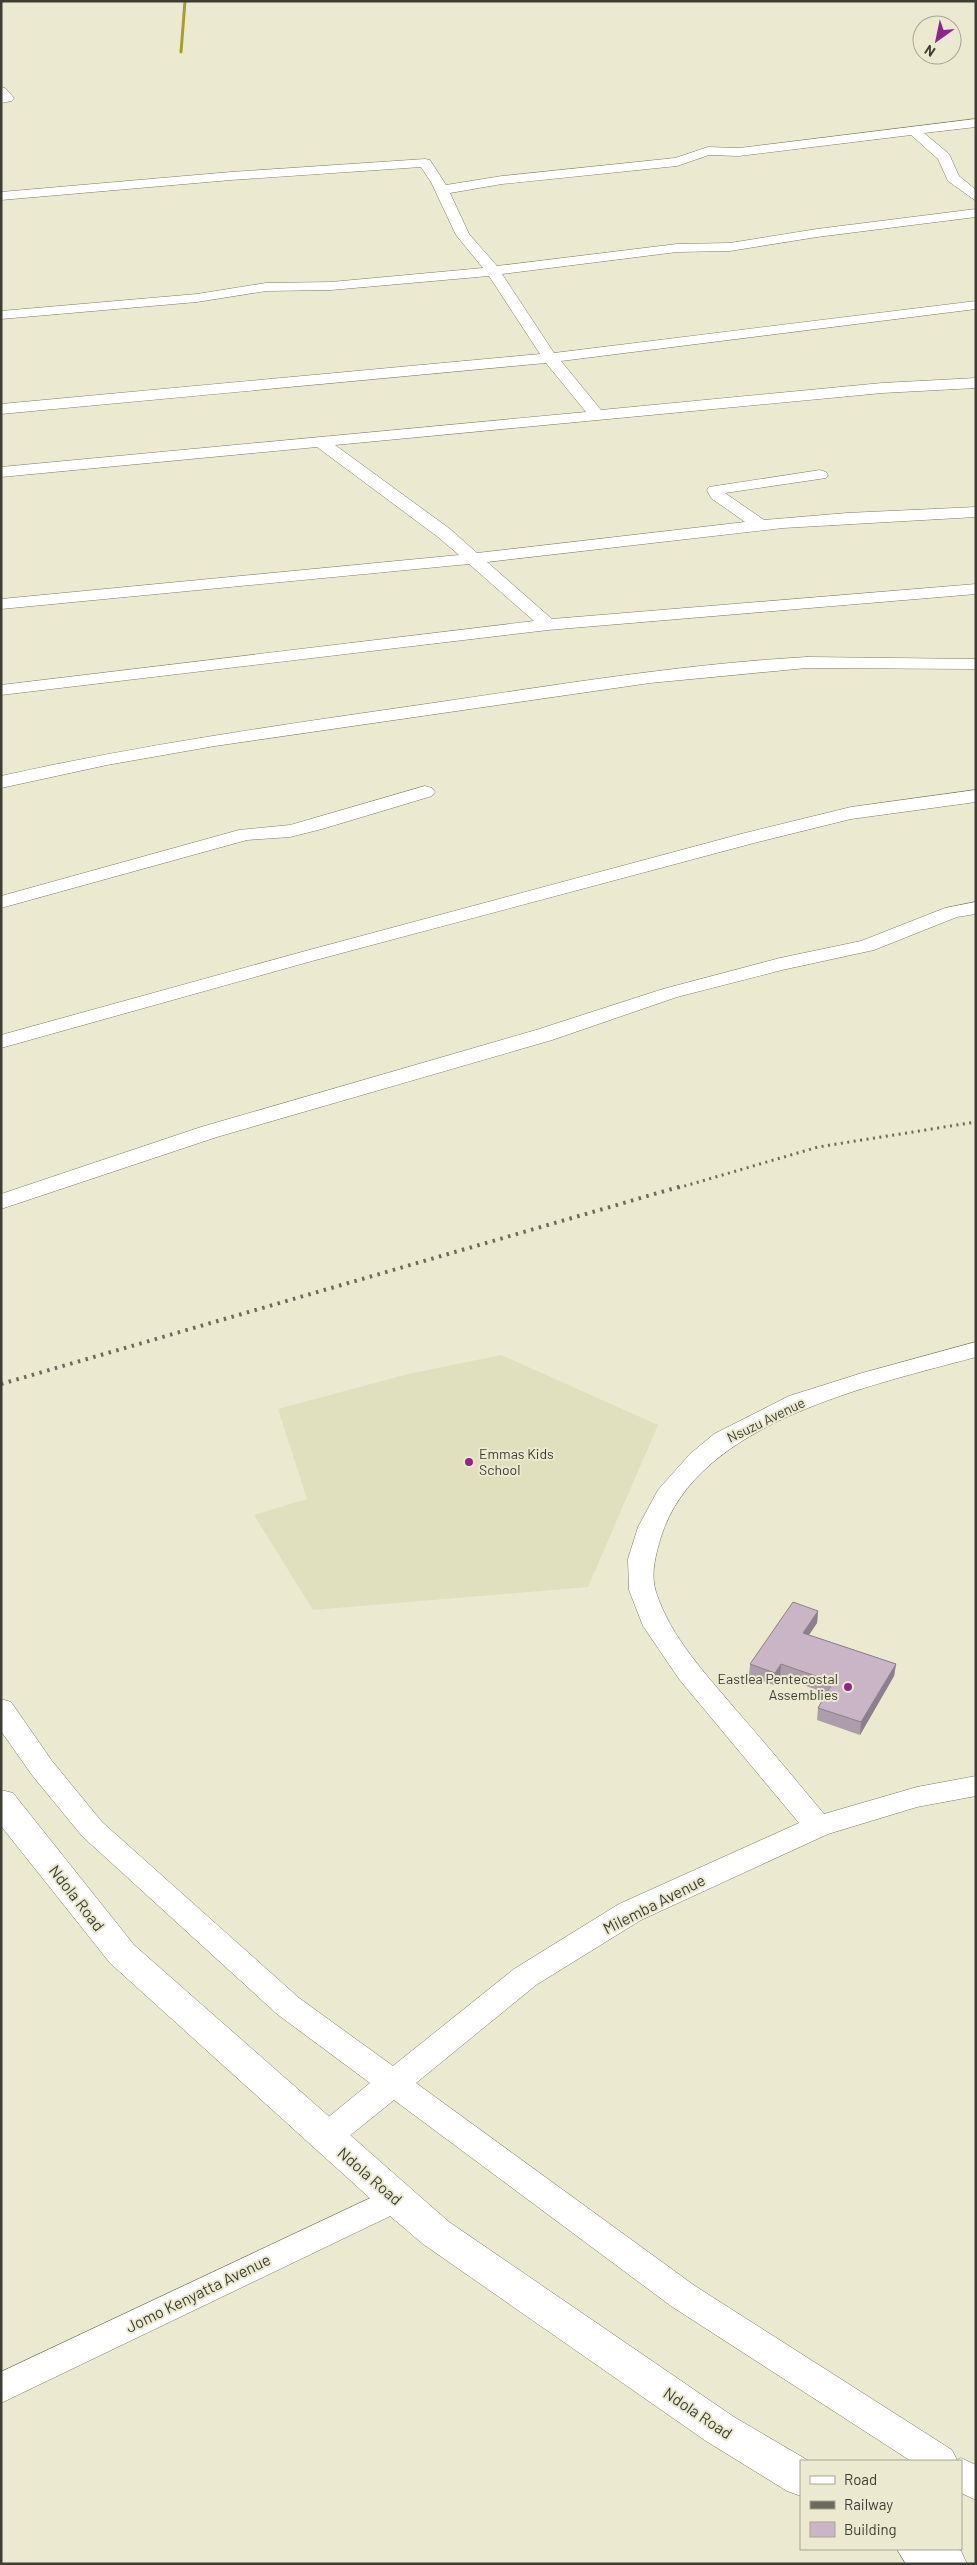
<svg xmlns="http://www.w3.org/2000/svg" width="977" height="2565" viewBox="0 0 977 2565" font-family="Barlow,sans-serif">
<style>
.built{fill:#e0dfbe}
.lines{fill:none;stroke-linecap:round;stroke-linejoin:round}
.stream{stroke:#a59d31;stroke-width:3}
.street-casing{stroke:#7b7a63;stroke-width:1}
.primary-casing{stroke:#7b7a63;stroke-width:1}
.street{fill:#fff;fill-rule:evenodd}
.primary{fill:#fff;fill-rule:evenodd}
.rail-far1{stroke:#6b6b5d;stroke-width:3;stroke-dasharray:2 4.5;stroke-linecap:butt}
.rail{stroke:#6b6b5d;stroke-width:4;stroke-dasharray:2.5 5.5;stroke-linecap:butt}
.wall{fill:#ad9caa}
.shaded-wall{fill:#8d7f8b}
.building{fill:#c9b5c6;stroke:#8d7f8b}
.poi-dot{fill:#8e258a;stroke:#ebead1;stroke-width:2}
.labels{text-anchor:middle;stroke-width:4;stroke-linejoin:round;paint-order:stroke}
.street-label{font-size:14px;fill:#3d3d33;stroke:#ebead1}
.poi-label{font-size:14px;fill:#3d3d33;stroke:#ebead1;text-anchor:start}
.near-street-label{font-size:16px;fill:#3d3d33;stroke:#ebead1}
</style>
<rect width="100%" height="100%" fill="#ebead1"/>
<!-- built -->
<path class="built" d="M 501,1355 L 658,1425 L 588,1587 L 313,1610 L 254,1515 L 307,1499 L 278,1409 L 408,1374 Z"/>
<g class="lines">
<!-- stream -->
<path class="stream" d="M 181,52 L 185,1"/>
<defs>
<path id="street" d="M 1,87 L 5,88 L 14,98 L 12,101 L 1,103 Z
M 976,119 L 976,127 L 924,133 L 949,154 L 959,176 L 976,190 L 976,201 L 948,181 L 938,159 L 911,135 L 739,156 L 709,155 L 677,166 L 502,184 L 450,193 L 469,234 L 497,266 L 677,244 L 730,243 L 817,229 L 976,209 L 976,217 L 817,237 L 730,251 L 677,252 L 502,274 L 554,353 L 976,301 L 976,309 L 561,361 L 601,410 L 882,383 L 976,378 L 976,388 L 882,393 L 335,445 L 450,529 L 477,553 L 745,522 L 711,498 L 707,490 L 709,487 L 820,470 L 826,472 L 828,475 L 826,478 L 725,493 L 764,520 L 847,513 L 976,507 L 976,517 L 783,528 L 487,562 L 552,619 L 976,584 L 976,594 L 548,630 L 1,695 L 1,685 L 534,621 L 469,564 L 1,609 L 1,599 L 459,555 L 438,537 L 317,447 L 1,477 L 1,467 L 586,412 L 546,363 L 1,414 L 1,404 L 540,354 L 489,276 L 331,290 L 266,291 L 197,302 L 1,319 L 1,311 L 197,294 L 266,283 L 331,282 L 483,268 L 456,235 L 431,182 L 421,167 L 231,180 L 1,200 L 1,192 L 231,172 L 425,159 L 430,160 L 446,185 L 502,176 L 675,158 L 708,147 L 739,148 Z
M 807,657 L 976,659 L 976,669 L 807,668 L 650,683 L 215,746 L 107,765 L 1,788 L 1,776 C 144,744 288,724 433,703 C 557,685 682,664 807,657 Z
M 425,786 L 432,788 L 435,792 L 432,796 L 322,829 L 290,837 L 247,840 L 1,908 L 1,896 L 239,830 L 290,825 Z
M 976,790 L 976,802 L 851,819 L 754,843 L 312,961 L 1,1048 L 1,1035 L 298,953 L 741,834 L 851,807 Z
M 976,902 L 976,914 L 957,917 L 874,950 L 782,970 L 677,997 L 552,1040 L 217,1137 L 1,1209 L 1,1194 L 201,1127 L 536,1030 L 663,989 L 780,958 L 861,941 L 945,908 Z
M 976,1342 L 976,1357 C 874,1385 697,1421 661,1537 C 656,1554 650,1574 656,1592 C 671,1638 706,1674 736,1710 C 766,1744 795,1779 824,1814 L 917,1787 L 976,1776 L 976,1796 L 917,1807 L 828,1834 L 641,1920 L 536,1985 L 416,2083 L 695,2286 L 952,2450 L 957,2460 L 961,2458 L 976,2465 L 976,2500 L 961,2493 L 961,2461 L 911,2461 L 671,2306 L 394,2100 L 337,2146 L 326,2150 L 315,2146 L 310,2137 L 315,2128 L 370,2083 L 277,2014 L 82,1836 L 32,1775 L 1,1731 L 1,1699 L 11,1702 L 52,1761 L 102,1822 L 299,1998 L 393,2066 L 514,1969 L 619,1904 L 799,1823 L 679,1679 L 643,1626 L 629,1590 L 628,1559 L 638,1527 L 658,1490 L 690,1454 L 714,1434 L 789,1396 L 862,1373 Z
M 396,2186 L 407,2190 L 412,2199 L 407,2208 L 1,2403 L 1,2372 Z"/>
<path id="primary" d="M 1,1790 L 13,1793 L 134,1945 L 449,2222 L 734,2417 L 809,2461 L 801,2461 L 801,2496 L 787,2491 L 706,2441 L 423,2244 L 383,2210 L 110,1963 L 1,1826 Z
M 897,2549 L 957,2549 L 961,2551 L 967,2564 L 906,2564 Z"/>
</defs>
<!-- street casing -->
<use href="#street" class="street-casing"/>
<!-- primary casing -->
<use href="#primary" class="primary-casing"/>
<!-- street -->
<use href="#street" class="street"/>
<!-- primary -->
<use href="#primary" class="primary"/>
<!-- rail-far1 -->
<path class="rail-far1" d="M 678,1188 L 818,1147 L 976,1122"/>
<!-- rail -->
<path class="rail" d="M 1,1384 L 682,1186"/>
</g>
<!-- wall -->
<path class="wall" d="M 818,1611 L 817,1623 L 809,1635 L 896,1664 L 894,1676 L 860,1735 L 817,1720 L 818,1708 L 826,1693 L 780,1677 L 774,1685 L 749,1676 L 750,1664 Z"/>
<!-- shaded-wall -->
<path class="shaded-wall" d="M 818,1611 L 817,1623 L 802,1645 L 803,1633 Z
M 781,1664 L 780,1677 L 774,1685 L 775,1673 Z
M 896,1664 L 894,1676 L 860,1735 L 861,1722 Z"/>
<!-- building -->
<path class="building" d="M 793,1602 L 818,1611 L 803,1633 L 896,1664 L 861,1722 L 818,1708 L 833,1682 L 781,1664 L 775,1673 L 750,1664 Z"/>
<!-- markers -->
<g class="poi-dot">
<circle cx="469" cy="1462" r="5"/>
<circle cx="848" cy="1687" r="5"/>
</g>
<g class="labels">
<!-- street labels -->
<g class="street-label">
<text transform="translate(766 1420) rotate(-26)" y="5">Nsuzu Avenue</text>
</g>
<!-- poi labels -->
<g class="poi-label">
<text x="479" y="1459">Emmas Kids<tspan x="479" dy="16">School</tspan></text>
<text x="838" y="1684" text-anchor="end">Eastlea Pentecostal<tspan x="838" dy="16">Assemblies</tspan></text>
</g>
<!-- near-street labels -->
<g class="near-street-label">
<text transform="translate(77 1898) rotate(52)" y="6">Ndola Road</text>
<text transform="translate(654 1904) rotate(-27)" y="6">Milemba Avenue</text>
<text transform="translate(370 2176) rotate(41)" y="6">Ndola Road</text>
<text transform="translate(198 2293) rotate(-26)" y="6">Jomo Kenyatta Avenue</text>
<text transform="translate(698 2413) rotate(34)" y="6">Ndola Road</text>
</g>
</g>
<!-- border -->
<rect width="977" height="2565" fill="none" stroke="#3d3d33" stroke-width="5"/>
<!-- legend -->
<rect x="800" y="2460" width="162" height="90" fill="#ebead1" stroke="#a5a592"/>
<rect x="810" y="2476" width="25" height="8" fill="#ffffff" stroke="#a5a592"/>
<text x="844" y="2485" font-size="15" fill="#3d3d33">Road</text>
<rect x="810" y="2501" width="25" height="8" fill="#6b6b5d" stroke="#a5a592"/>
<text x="844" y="2510" font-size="15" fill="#3d3d33">Railway</text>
<rect x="810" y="2522" width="25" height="15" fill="#c9b5c6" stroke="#a5a592"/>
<text x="844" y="2535" font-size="15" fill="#3d3d33">Building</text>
<!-- north arrow -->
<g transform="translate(937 40) rotate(213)"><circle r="24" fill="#ebead1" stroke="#a5a592"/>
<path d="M0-4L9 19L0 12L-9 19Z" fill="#8e258a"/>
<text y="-8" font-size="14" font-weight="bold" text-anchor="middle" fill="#3d3d33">N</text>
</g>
</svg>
